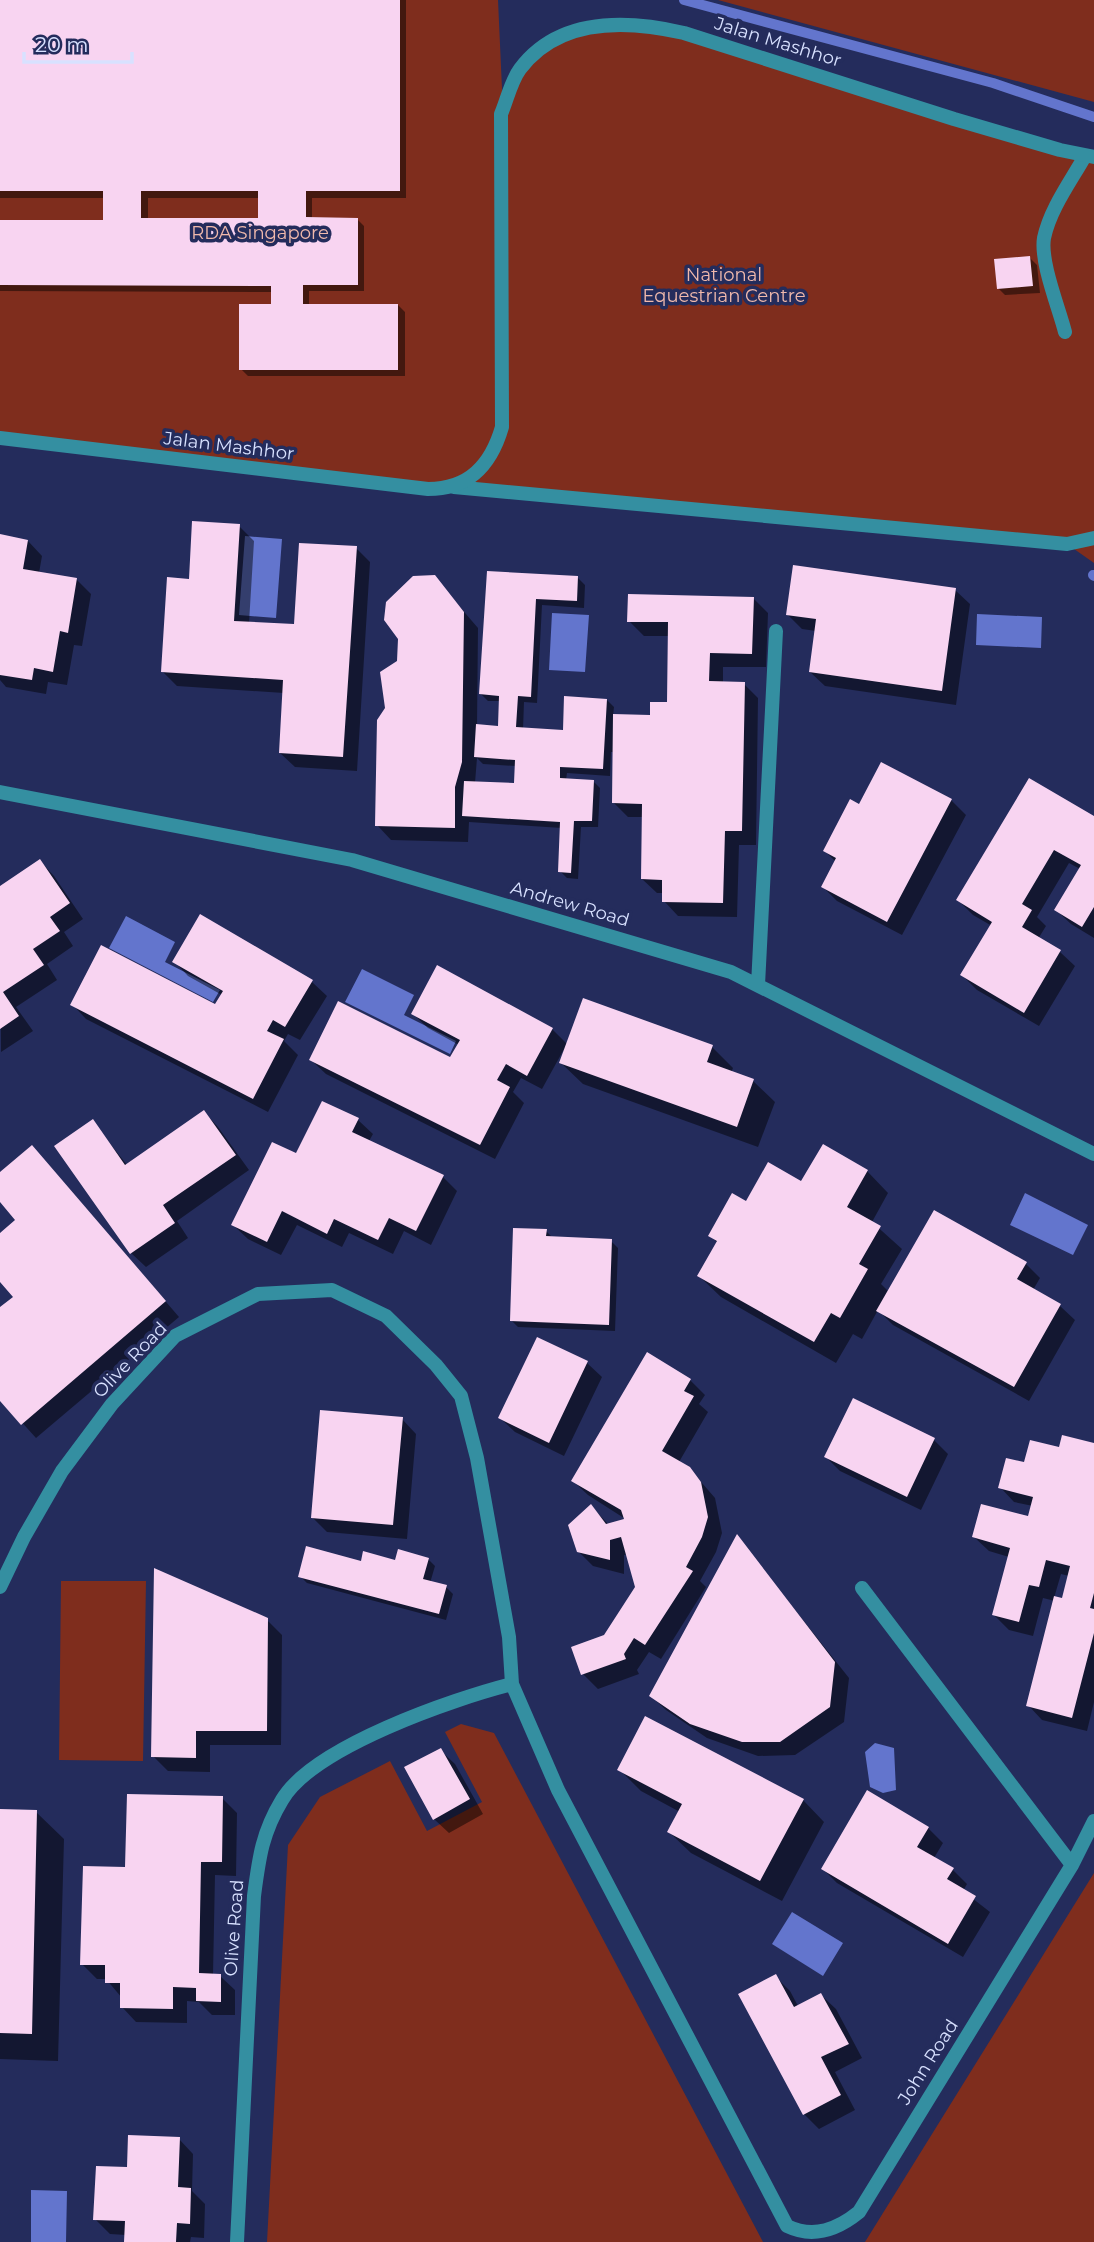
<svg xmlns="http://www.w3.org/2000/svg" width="1094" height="2242" viewBox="0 0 1094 2242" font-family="Montserrat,sans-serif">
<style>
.green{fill:#7f2d1d}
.water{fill:#6375cd}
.shadow{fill:#0007;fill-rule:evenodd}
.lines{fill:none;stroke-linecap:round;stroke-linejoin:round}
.stream{stroke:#6375cd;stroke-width:10}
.building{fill:#f8d4f1;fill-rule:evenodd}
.lane{stroke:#348fa1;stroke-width:14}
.street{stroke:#348fa1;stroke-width:14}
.labels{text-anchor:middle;stroke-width:7;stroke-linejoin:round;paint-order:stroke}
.street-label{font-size:18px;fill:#d8e1ff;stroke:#242c5c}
.park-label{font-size:18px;fill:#f0b9ac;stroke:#242c5c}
</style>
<rect width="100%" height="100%" fill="#242c5c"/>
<!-- green -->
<path class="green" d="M 0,0 L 498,0 L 503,111 C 543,32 562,34 644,27 L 1094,155 L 1094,563 L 1067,544 L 444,488 L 0,438 Z
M 718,0 L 1094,0 L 1094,102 Z
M 61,1581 L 146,1581 L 143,1761 L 59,1760 Z
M 461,1724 L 494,1733 L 763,2242 L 267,2242 L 288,1845 L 320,1797 L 390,1761 L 427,1831 L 482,1802 L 445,1732 Z
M 1094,1873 L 1094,2242 L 865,2242 Z"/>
<!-- water -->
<path class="water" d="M 245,536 L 282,539 L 276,618 L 239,615 Z
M 552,613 L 589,615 L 585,672 L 549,670 Z
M 977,614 L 1042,617 L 1041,648 L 976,645 Z
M 126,916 L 175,942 L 165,962 L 220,990 L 213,1002 L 109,948 Z
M 362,969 L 414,995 L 404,1015 L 456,1041 L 450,1054 L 345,1002 Z
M 1025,1193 L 1088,1225 L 1073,1255 L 1010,1225 Z
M 875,1743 L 894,1748 L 896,1790 L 883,1793 L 870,1787 L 865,1752 Z
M 792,1912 L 843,1943 L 823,1976 L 772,1944 Z
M 31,2190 L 67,2191 L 66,2242 L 31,2242 Z"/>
<!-- shadow -->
<path class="shadow" d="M 0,0 L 406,0 L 406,198 L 312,198 L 312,219 L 357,219 L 364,226 L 364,291 L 309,291 L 309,305 L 398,305 L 405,312 L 405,376 L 248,376 L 241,369 L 273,306 L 273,292 L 0,291 L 0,221 L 105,222 L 105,198 L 0,198 ZM 148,198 L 259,198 L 259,219 L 148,219 Z
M 1030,258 L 1037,265 L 1040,293 L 1005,295 L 998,288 Z
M 239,526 L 254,541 L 249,623 L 295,626 L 356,548 L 370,562 L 357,771 L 295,767 L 280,753 L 284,693 L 177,686 L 163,672 L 190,580 Z
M 0,541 L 28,541 L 42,556 L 39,573 L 77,580 L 91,594 L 82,646 L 74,645 L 67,685 L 48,682 L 46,694 L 6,687 L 0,680 Z
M 488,573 L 578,578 L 585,585 L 584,608 L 542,605 L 537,703 L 524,702 L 523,730 L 564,732 L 607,700 L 614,707 L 613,716 L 652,717 L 669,703 L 670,636 L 644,636 L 629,621 L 753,598 L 768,613 L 766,667 L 723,667 L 723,683 L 744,684 L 758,698 L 756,845 L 739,845 L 737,917 L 678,916 L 664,901 L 664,893 L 657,893 L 642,879 L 643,817 L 628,817 L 613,802 L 614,752 L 611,752 L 610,776 L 567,773 L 566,780 L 593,781 L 600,788 L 598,827 L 581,827 L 578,879 L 567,878 L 560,871 L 562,828 L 469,822 L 468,842 L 391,840 L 377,825 L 387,709 L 399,662 L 434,577 L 478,628 L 477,726 L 500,727 L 501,701 L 488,701 L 481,694 ZM 477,758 L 483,764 L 516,766 L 515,785 L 475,783 Z
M 955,590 L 970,604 L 956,705 L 825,686 L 810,672 L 816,631 L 802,629 L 788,615 Z
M 882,764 L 951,800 L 966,815 L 902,935 L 837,901 L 823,887 L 836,862 L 825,851 L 860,806 Z
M 1094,818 L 1094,938 L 1071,924 L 1056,910 L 1080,869 L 1069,863 L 1037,917 L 1046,926 L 1038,939 L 1060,952 L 1075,966 L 1039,1026 L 977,990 L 962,975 L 992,926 L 973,915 L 958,900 Z
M 40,861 L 54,876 L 83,919 L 64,932 L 73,946 L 47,964 L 57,980 L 16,1007 L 33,1031 L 1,1052 L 0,888 Z
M 174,961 L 312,982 L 327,996 L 300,1040 L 288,1034 L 284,1041 L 298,1055 L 268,1112 L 86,1019 L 72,1004 L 216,1006 L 222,995 L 188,976 Z
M 413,1014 L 552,1029 L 568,1045 L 712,1047 L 733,1068 L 731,1073 L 753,1081 L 775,1102 L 758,1147 L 583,1084 L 561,1063 L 564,1049 L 542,1089 L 521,1078 L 513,1092 L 524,1103 L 495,1159 L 326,1074 L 311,1060 L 451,1059 L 459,1045 L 428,1028 Z
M 204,1112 L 218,1127 L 249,1170 L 177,1221 L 188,1238 L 146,1267 L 131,1253 L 92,1121 L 127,1165 Z
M 358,1120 L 373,1134 L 369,1141 L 443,1177 L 457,1191 L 431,1245 L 404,1231 L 393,1254 L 349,1233 L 342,1247 L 297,1225 L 281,1255 L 248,1239 L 233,1225 L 297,1155 Z
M 46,1162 L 179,1317 L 36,1438 L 0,1398 L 0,1310 L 15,1297 L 0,1279 L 0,1235 L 18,1220 L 0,1200 L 0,1174 Z
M 867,1171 L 888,1193 L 872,1222 L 902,1249 L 881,1284 L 889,1292 L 1026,1264 L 1040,1278 L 1033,1290 L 1060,1306 L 1075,1320 L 1029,1401 L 893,1325 L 878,1310 L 862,1339 L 853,1334 L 836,1363 L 721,1297 L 699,1276 L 718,1243 L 710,1236 L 746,1203 L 802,1183 Z
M 546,1231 L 553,1238 L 611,1241 L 618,1248 L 615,1331 L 518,1327 L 511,1320 Z
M 647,1355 L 690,1380 L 705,1395 L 699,1404 L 708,1412 L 679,1462 L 689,1468 L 715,1498 L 722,1533 L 716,1552 L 700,1581 L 706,1587 L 661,1659 L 649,1652 L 637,1670 L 639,1674 L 598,1689 L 583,1674 L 637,1587 L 628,1554 L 624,1555 L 624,1574 L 593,1566 L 578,1551 L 591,1506 L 609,1525 L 627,1520 L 588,1495 L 573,1481 Z
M 587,1363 L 602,1377 L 564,1456 L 515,1432 L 500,1418 Z
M 402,1419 L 416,1434 L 407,1539 L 327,1532 L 312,1517 Z
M 934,1440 L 948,1454 L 921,1510 L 840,1471 L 826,1457 Z
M 1094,1445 L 1094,1702 L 1087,1731 L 1042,1720 L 1028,1705 L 1055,1601 L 1043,1598 L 1033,1636 L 1009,1630 L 994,1615 L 1009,1557 L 989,1551 L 974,1537 L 1029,1518 L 1033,1506 L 1014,1502 L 1000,1487 L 1026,1464 L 1060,1449 ZM 1061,1574 L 1069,1576 L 1063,1600 L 1054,1598 Z
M 737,1537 L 849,1678 L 844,1722 L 795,1755 L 758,1756 L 707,1738 L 666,1710 L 651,1696 Z
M 428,1559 L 435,1566 L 430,1583 L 446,1587 L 453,1594 L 446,1620 L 307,1583 L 300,1576 L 362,1563 Z
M 267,1620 L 282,1635 L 281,1745 L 210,1745 L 210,1772 L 168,1771 L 153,1756 Z
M 440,1750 L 455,1764 L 483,1814 L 449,1833 L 434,1819 Z
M 619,1769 L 803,1800 L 824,1822 L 782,1901 L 691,1853 L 669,1832 L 680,1812 L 641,1791 Z
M 868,1793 L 928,1828 L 943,1843 L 934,1858 L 953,1870 L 967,1884 L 963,1891 L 990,1912 L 963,1957 L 837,1883 L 823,1869 Z
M 222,1798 L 237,1813 L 236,1876 L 215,1875 L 213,1975 L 220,1976 L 235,1990 L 235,2015 L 212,2015 L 199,2002 L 187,2001 L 187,2023 L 136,2022 L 122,2007 L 122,1998 L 106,1979 L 97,1979 L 82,1964 L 127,1869 Z
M 0,1811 L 36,1812 L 64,1839 L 58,2061 L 0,2059 Z
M 776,1977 L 790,1991 L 798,2006 L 821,1995 L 836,2009 L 862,2058 L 835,2072 L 855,2110 L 819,2129 L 804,2114 Z
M 179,2139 L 193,2154 L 192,2191 L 205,2204 L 204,2238 L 191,2237 L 190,2242 L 126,2242 L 126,2235 L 110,2234 L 95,2219 L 129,2169 Z"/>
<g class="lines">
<!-- stream -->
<path class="stream" d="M 684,0 L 993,83 L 1094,117
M 1093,575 L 1094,576"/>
</g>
<!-- building -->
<path class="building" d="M 0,0 L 400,0 L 400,191 L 306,191 L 306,217 L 358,218 L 358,285 L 303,285 L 303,304 L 398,304 L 398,370 L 239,370 L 239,304 L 271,304 L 271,286 L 0,285 L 0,220 L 103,220 L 103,191 L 0,191 ZM 141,191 L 258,191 L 258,218 L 141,218 Z
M 1030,256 L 1033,286 L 997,289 L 994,259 Z
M 192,521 L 240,524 L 234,621 L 294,624 L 299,543 L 357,546 L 343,757 L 279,753 L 283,680 L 161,672 L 167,577 L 189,579 Z
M 0,534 L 28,540 L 23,569 L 77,578 L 68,633 L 60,631 L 53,672 L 34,668 L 32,680 L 0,675 Z
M 793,565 L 956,588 L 942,691 L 809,672 L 816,619 L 786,615 Z
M 487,571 L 578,576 L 577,601 L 536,599 L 531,697 L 518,696 L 516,727 L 563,730 L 564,696 L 607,699 L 603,769 L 560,767 L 560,778 L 594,780 L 592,821 L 574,821 L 571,873 L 558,872 L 560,822 L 462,816 L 464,781 L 514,783 L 515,760 L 474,757 L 476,724 L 498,726 L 499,696 L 479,694 Z
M 435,575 L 464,612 L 462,762 L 455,787 L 455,828 L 375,826 L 377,720 L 385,708 L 380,672 L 397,661 L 398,639 L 384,620 L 386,602 L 413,576 Z
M 628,594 L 754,597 L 752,654 L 710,653 L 709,681 L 745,682 L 742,831 L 725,831 L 723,903 L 662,902 L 662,880 L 641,879 L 642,804 L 612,803 L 613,714 L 650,715 L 650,702 L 667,702 L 668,622 L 627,622 Z
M 881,762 L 952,799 L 887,922 L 821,887 L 836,858 L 823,851 L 850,799 L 859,804 Z
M 1029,778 L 1094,816 L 1094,907 L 1082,927 L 1054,910 L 1081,865 L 1054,850 L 1022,904 L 1032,910 L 1022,927 L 1061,950 L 1024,1013 L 960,975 L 992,922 L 956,900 Z
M 40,859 L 70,903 L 50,917 L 60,931 L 33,949 L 44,965 L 3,992 L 19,1016 L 0,1029 L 0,886 Z
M 200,914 L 313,980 L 285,1027 L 273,1020 L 267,1031 L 284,1039 L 253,1099 L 70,1005 L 101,945 L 215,1004 L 223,991 L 172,962 Z
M 437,965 L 553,1028 L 527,1076 L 506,1064 L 497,1080 L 510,1087 L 480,1145 L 309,1060 L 338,1001 L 450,1057 L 460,1040 L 411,1014 Z
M 583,998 L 713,1045 L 707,1062 L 754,1079 L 737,1127 L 559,1063 Z
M 322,1101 L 359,1118 L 352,1132 L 444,1175 L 416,1231 L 389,1218 L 378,1240 L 334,1219 L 327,1234 L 282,1211 L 267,1242 L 231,1225 L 272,1142 L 296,1153 Z
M 204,1110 L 236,1155 L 163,1205 L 175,1223 L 130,1254 L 54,1146 L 93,1119 L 125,1165 Z
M 823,1144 L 868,1170 L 847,1207 L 881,1226 L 859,1264 L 868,1269 L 840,1318 L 831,1313 L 814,1342 L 697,1276 L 717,1241 L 708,1236 L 732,1193 L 746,1201 L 768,1162 L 801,1181 Z
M 32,1145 L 166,1301 L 21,1425 L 0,1401 L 0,1307 L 13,1297 L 0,1282 L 0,1233 L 15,1220 L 0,1202 L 0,1172 Z
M 934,1210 L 1027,1262 L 1017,1279 L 1061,1304 L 1014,1387 L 876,1311 Z
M 513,1228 L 547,1229 L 546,1236 L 612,1239 L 609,1325 L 510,1321 Z
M 537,1337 L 588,1361 L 549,1443 L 498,1418 Z
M 647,1352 L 691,1379 L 684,1391 L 694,1396 L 662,1451 L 690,1467 L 701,1482 L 708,1517 L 702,1537 L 686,1567 L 693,1571 L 645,1645 L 634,1638 L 624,1654 L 626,1659 L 581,1675 L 571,1647 L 604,1635 L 635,1587 L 621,1537 L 610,1540 L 610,1560 L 577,1552 L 568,1525 L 591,1504 L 606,1524 L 624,1519 L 621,1510 L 571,1481 Z
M 853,1398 L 935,1438 L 907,1497 L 824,1457 Z
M 320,1410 L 403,1417 L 393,1525 L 311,1518 Z
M 1062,1435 L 1094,1443 L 1094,1593 L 1090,1608 L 1094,1609 L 1094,1633 L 1072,1718 L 1026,1706 L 1054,1596 L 1062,1598 L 1070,1566 L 1046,1560 L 1039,1587 L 1029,1585 L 1019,1622 L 992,1615 L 1010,1548 L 972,1537 L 981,1504 L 1028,1516 L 1033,1497 L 998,1488 L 1006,1458 L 1024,1462 L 1030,1440 L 1059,1447 Z
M 737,1534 L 835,1662 L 830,1707 L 780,1742 L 742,1742 L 690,1724 L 649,1696 Z
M 306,1546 L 361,1561 L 363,1551 L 395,1560 L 398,1549 L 429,1558 L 423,1579 L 447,1585 L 439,1614 L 298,1577 Z
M 154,1568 L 268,1618 L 267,1731 L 196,1731 L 196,1758 L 151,1757 Z
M 645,1716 L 804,1799 L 760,1881 L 667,1832 L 682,1804 L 617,1770 Z
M 441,1748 L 470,1799 L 433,1820 L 404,1767 Z
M 867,1790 L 929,1827 L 917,1847 L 954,1868 L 947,1879 L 976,1896 L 948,1944 L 821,1869 Z
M 127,1794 L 223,1796 L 222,1862 L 201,1862 L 199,1973 L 221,1974 L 221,2002 L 196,2001 L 196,1988 L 173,1987 L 173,2009 L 120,2008 L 120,1983 L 105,1983 L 105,1965 L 80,1965 L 83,1866 L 125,1867 Z
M 0,1809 L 37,1810 L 32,2034 L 0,2033 Z
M 776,1974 L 794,2007 L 821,1993 L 849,2044 L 821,2057 L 841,2095 L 803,2115 L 738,1994 Z
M 128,2135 L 180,2137 L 178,2187 L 191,2188 L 190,2224 L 177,2223 L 176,2242 L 124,2242 L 125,2221 L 93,2220 L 96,2166 L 127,2167 Z"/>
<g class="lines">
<!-- lane -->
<path class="lane" d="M 1065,332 C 1059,308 1040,262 1044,238 C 1050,209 1071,181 1085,156
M 454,487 L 1067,544 L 1094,538"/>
<!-- street -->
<path class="street" d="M 0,438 L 428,489 C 469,489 491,465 502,427 L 501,114 C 507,100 511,81 520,69 C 559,17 628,20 684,33 L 954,119 L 1060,150 L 1094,157
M 0,792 L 352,860 L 731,972 L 1094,1154
M 758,985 L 776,631
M 0,1587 L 24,1537 L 62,1471 L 112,1404 L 175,1336 L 258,1294 L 332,1290 L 386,1316 L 436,1365 L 461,1396 L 477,1458 L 509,1637 L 512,1684 L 558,1790 L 787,2226 C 814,2239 838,2229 859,2212 L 1072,1865 L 1094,1821
M 862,1588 L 1072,1865
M 237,2242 L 254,1896 C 259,1858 262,1833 282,1800 C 313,1747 453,1699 512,1684"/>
</g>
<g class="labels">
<!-- street labels -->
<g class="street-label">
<text transform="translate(778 42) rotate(17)" y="6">Jalan Mashhor</text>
<text transform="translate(229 446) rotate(7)" y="6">Jalan Mashhor</text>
<text transform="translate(570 904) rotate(16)" y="6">Andrew Road</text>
<text transform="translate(130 1360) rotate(-46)" y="6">Olive Road</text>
<text transform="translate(234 1928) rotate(-86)" y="6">Olive Road</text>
<text transform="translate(928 2062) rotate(-58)" y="6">John Road</text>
</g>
<!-- park labels -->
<g class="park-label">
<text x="260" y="239">RDA Singapore</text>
<text x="724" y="281">National<tspan x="724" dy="21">Equestrian Centre</tspan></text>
</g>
</g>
<!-- scale -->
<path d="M24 52v10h108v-10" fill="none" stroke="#d8e1ff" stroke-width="3.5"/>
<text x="35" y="52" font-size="21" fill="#d8e1ff" stroke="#242c5c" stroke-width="5" paint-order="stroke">20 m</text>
</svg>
